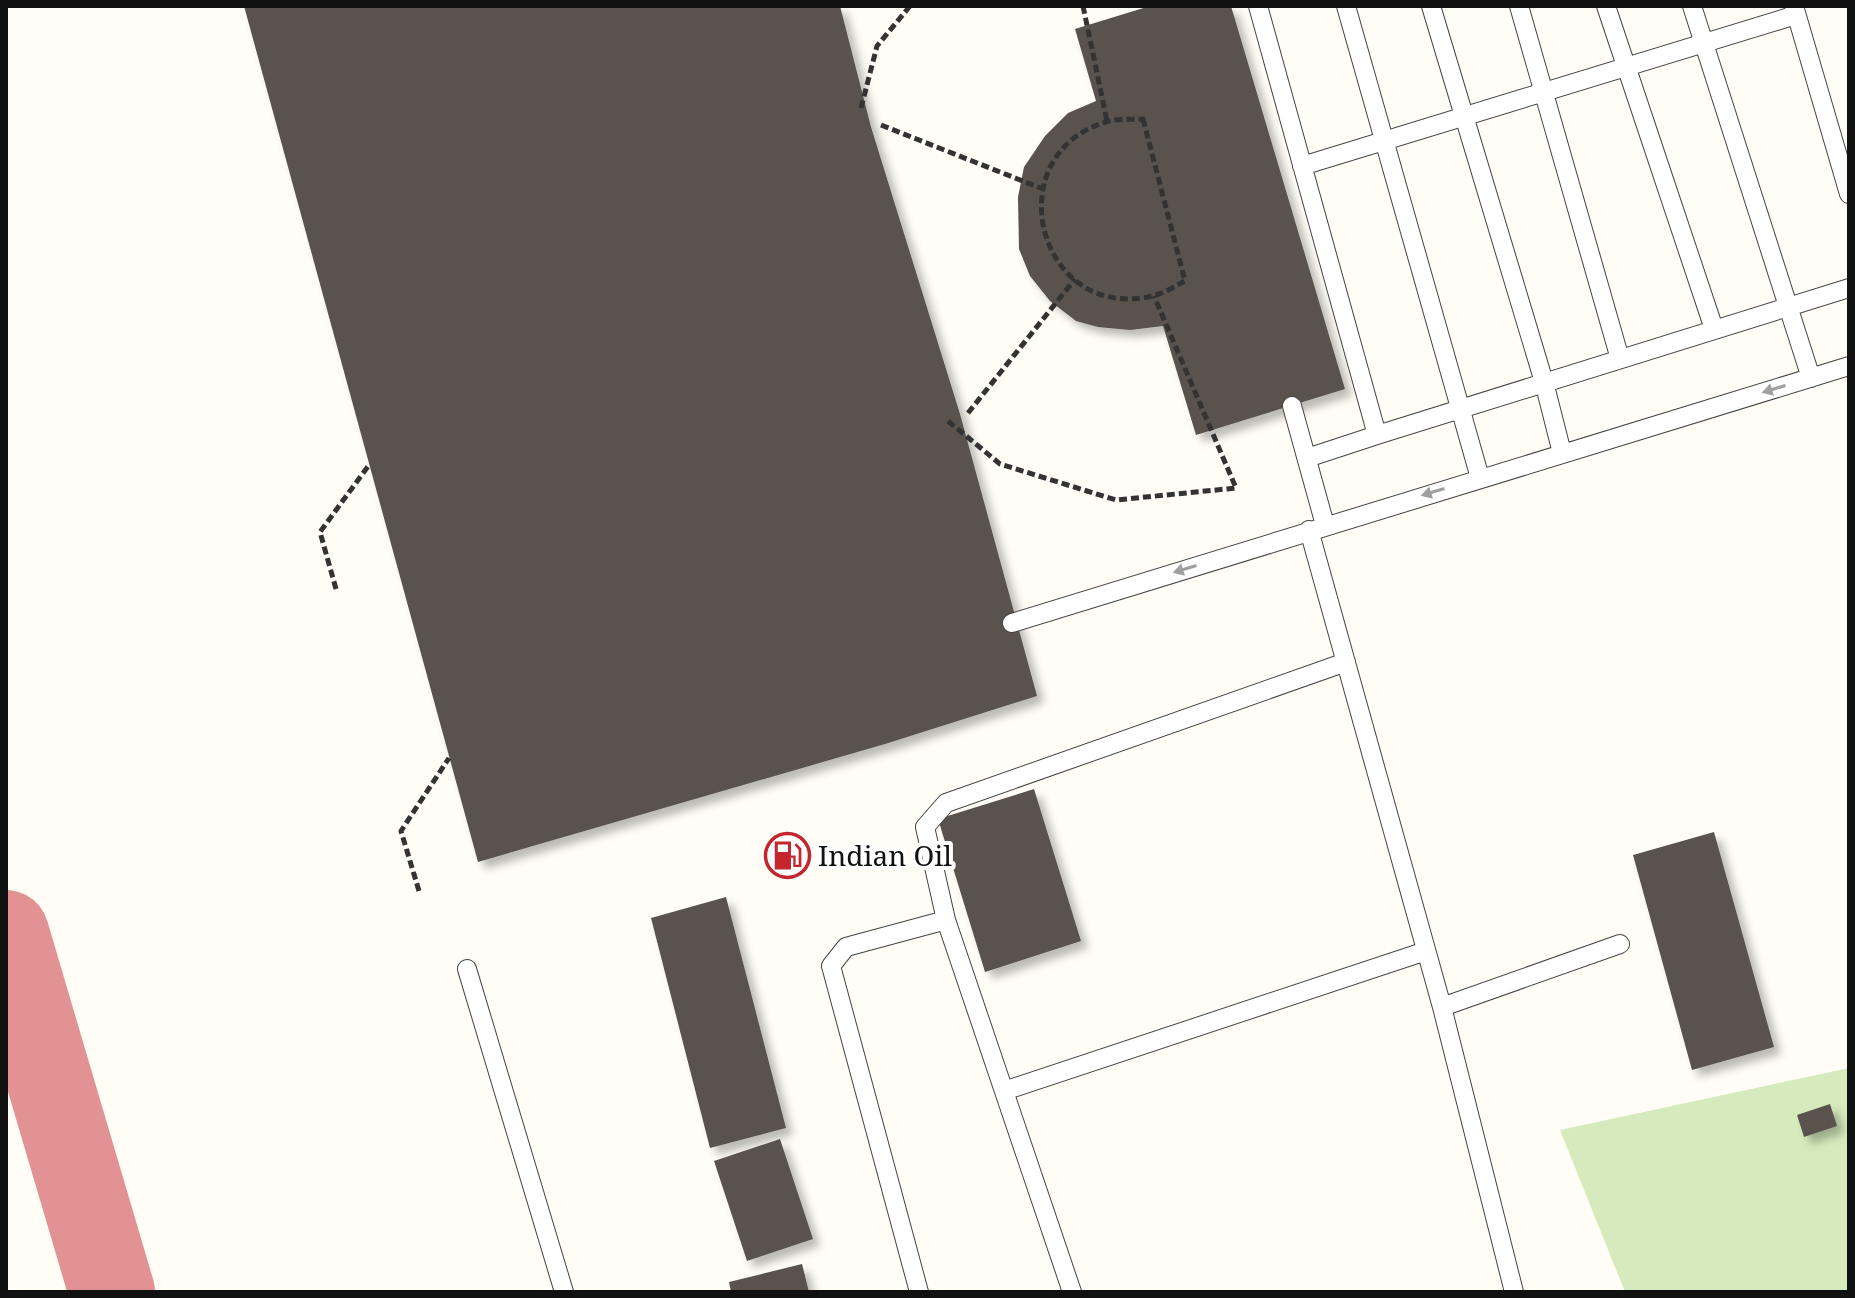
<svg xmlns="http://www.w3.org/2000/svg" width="1855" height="1298" viewBox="0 0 1855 1298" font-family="'Noto Serif',serif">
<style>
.grass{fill:#d5ebbd}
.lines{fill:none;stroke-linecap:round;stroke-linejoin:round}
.taxiway{stroke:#e29292;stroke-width:86}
.building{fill:#5a524d;filter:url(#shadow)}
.lane-casing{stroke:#444;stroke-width:20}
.path{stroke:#333;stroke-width:5;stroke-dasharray:8 4;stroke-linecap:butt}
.lane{stroke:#fff;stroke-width:18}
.oneway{fill:#a0a0a0}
.labels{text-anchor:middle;stroke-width:8;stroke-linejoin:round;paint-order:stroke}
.poi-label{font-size:28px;fill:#111;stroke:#fff;text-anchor:start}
</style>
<defs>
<filter id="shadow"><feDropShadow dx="7" dy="7" stdDeviation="4" flood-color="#0004"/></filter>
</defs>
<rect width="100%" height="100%" fill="#fffdf5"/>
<!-- grass -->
<path class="grass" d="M 1849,1068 L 1849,1292 L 1625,1292 L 1560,1130 Z"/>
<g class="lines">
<!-- taxiway -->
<path class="taxiway" d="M 6,933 L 112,1292"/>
</g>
<!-- building -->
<path class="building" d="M 244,6 L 840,6 L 871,127 L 960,414 L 1037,696 L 885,744 L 478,862 Z
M 1150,6 L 1231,6 L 1345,389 L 1196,435 L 1163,326 L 1130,330 L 1098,327 L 1076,321 L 1050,301 L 1030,276 L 1019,249 L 1018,197 L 1024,167 L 1045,136 L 1068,113 L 1096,101 L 1075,29 Z
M 1034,789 L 1081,941 L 985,972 L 938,819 Z
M 1714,832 L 1774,1047 L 1692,1070 L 1633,855 Z
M 726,897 L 786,1128 L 710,1148 L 651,918 Z
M 1830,1104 L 1837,1126 L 1804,1137 L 1797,1115 Z
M 780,1139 L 813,1239 L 747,1261 L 714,1161 Z
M 802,1264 L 809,1292 L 731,1292 L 729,1282 Z"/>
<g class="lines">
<defs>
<path id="lane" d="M 1258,6 L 1377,435 L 1849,288
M 1346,6 L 1480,478
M 1431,6 L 1544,382 L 1562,453
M 1519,6 L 1620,359
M 1606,6 L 1714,329
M 1692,6 L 1811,378
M 1794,6 L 1849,194
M 1302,166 L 1796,15
M 1292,406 L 1325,525
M 1307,458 L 1377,435
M 1309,530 L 1442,1007 L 1514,1292
M 1012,623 L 1849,366
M 946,920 L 1072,1292
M 467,969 L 564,1292
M 1442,1007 L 1620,944
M 1004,1091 L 1426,951
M 919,1292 L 831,966 L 846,947 L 946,920 L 925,827 L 946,803 L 1346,662"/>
</defs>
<!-- lane casing -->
<use href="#lane" class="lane-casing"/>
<!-- path -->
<path class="path" d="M 1083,6 L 1107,121
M 861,108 L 877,46 L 910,6
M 1143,119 L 1185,281 C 1175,286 1163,294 1152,296 C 1038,323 995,155 1106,122 C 1117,118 1131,120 1143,119 Z
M 881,125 L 1043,189
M 968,413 L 1075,279
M 948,421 L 1000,464 L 1116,500 L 1236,488 L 1154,296
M 336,589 L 320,532 L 369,465
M 419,891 L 401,831 L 449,758"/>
<!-- lane -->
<use href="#lane" class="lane"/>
</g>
<!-- one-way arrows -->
<defs><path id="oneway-solid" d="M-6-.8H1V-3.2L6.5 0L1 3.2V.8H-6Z" transform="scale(2)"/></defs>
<g class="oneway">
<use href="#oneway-solid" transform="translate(1774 389) rotate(163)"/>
<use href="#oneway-solid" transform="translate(1433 492) rotate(163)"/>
<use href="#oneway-solid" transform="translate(1185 569) rotate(163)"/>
</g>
<!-- icons -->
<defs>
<symbol id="fuel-ring" viewBox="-11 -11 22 22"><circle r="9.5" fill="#fff" stroke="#c4262e" stroke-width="1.5"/><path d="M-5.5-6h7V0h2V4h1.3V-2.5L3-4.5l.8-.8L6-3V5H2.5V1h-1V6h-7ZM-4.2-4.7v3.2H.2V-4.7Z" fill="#c4262e"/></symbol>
</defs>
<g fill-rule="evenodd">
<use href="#fuel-ring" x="762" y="830" width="51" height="51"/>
</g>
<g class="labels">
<!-- poi labels -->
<g class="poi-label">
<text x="818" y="866">Indian Oil</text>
</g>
</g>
<!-- border -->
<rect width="1855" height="1298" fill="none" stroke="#111111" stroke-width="16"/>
</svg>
